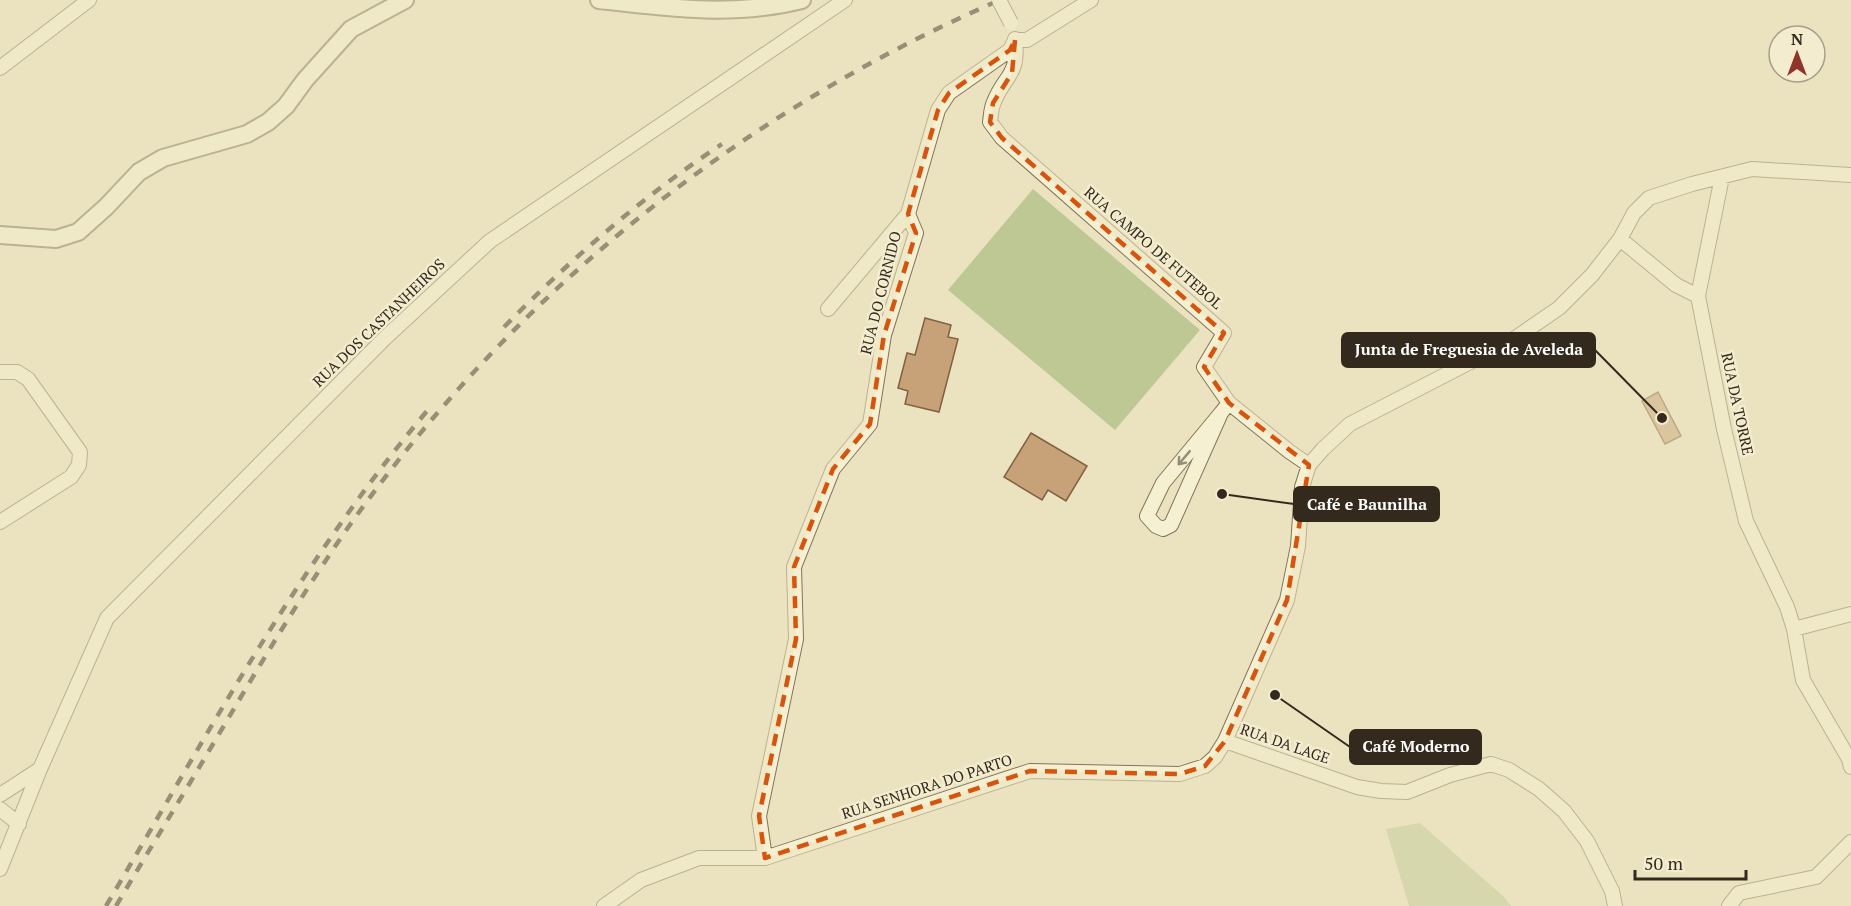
<svg xmlns="http://www.w3.org/2000/svg" width="1851" height="906" viewBox="0 0 1851 906" font-family="'PT Serif',serif">
<style>
.green{fill:#bdc895}
.building{fill:#c7a178;stroke:#816140;stroke-width:1.5}
.lines{fill:none;stroke-linecap:round;stroke-linejoin:round}
.minor-casing{stroke:#837459;stroke-width:16}
.tertiary-casing{stroke:#837459;stroke-width:20}
.minor{stroke:#f6f0d2;stroke-width:14}
.tertiary{stroke:#f6f0d2;stroke-width:16}
.rail{stroke:#332a1d;stroke-width:4.5;stroke-dasharray:10 10;stroke-linecap:butt}
.minor-bridge-casing{stroke:#837459;stroke-width:16;stroke-linecap:butt}
.minor-bridge{stroke:#f6f0d2;stroke-width:14}
.oneway{stroke:#948d78}
.marked{fill:none;stroke:#d6540e;stroke-width:4.5;stroke-dasharray:12 8;stroke-linejoin:round}
.labels{text-anchor:middle;stroke-width:5;stroke-linejoin:round;paint-order:stroke}
.street-label{font-size:15px;fill:#332a1d;stroke:#f3eccf}
.leader{fill:none;stroke:#332a1d;stroke-width:2}
.callout-dot{fill:#332a1d;stroke:#f3eccf;stroke-width:2}
.callout{fill:#332a1d;stroke:#332a1d;stroke-width:2}
.callout-label{font-size:16px;text-anchor:middle;font-weight:bold;fill:#fff}
</style>
<rect width="100%" height="100%" fill="#ebe3c0"/>
<!-- green -->
<path class="green" d="M 1033,189 L 1200,330 L 1115,430 L 948,290 Z
M 1420,823 L 1504,897 L 1511,906 L 1409,906 L 1386,829 Z"/>
<!-- building -->
<path class="building" d="M 925,318 L 951,325 L 948,337 L 958,339 L 939,412 L 905,404 L 908,391 L 898,388 L 907,353 L 915,355 Z
M 1658,392 L 1681,436 L 1665,444 L 1642,401 Z
M 1031,433 L 1087,466 L 1066,501 L 1048,490 L 1042,500 L 1004,477 Z"/>
<g class="lines">
<defs>
<path id="minor" d="M 1015,39 C 1019,77 1005,74 994,102 C 991,108 991,115 990,122 L 1002,138 L 1224,333 L 1204,367 L 1229,403 L 1290,452 L 1309,465
M 1015,40 L 1027,40 L 1091,0
M 0,68 L 89,0
M 1722,177 L 1698,296 L 1724,429 L 1746,521 L 1787,607 L 1794,629 L 1803,680 L 1849,759 L 1851,767
M 1620,239 L 1676,285 L 1698,296
M 828,309 L 908,214
M 0,372 L 17,372 L 28,379 L 80,452 L 79,465 L 71,477 L 0,522
M 1221,413 L 1163,483 L 1147,516 L 1156,526 L 1163,529 L 1171,525 L 1221,413 L 1229,403
M 1794,629 L 1851,614
M 1225,741 L 1357,787 L 1381,791 L 1407,792 L 1450,775 L 1491,764 L 1509,770 L 1539,789 L 1564,811 L 1587,841 L 1612,891 L 1615,906
M 0,795 L 40,769
M 0,809 L 19,824
M 765,858 L 759,816 L 796,639 L 794,567 L 833,469 L 870,424 L 884,335 L 916,233 L 908,214 L 938,110 L 949,93 L 1010,50 L 1015,40
M 0,869 L 40,769 L 107,618 L 385,338 L 490,241 L 845,0
M 604,906 L 641,880 L 699,858 L 765,858 L 1030,771 L 1180,774 L 1205,766 L 1215,757 L 1225,741 L 1287,600 L 1298,546 L 1302,487 L 1309,465 L 1323,449 L 1350,424 L 1511,341 L 1559,308 L 1592,275 L 1620,239 L 1634,213 L 1649,198 L 1692,184 L 1752,169 L 1851,175
M 1729,906 L 1739,893 L 1816,877 L 1851,842"/>
<path id="tertiary" d="M 599,0 C 667,8 735,17 802,0
M 0,235 L 56,239 L 78,232 L 106,207 L 139,172 L 163,158 L 247,134 L 268,122 L 286,106 L 305,80 L 351,29 L 405,0"/>
</defs>
<!-- minor casing -->
<use href="#minor" class="minor-casing"/>
<!-- tertiary casing -->
<use href="#tertiary" class="tertiary-casing"/>
<!-- minor -->
<use href="#minor" class="minor"/>
<!-- tertiary -->
<use href="#tertiary" class="tertiary"/>
<!-- rail -->
<path class="rail" d="M 504,327 C 571,259 642,197 722,144
M 106,906 C 206,737 300,562 427,411
M 116,906 C 149,850 183,795 216,739 C 258,668 300,597 347,529 C 512,295 737,114 1000,0"/>
<defs>
<path id="minor-bridge" d="M 999,0 L 1011,23"/>
</defs>
<!-- minor-bridge casing -->
<use href="#minor-bridge" class="minor-bridge-casing"/>
<!-- minor-bridge -->
<use href="#minor-bridge" class="minor-bridge"/>
</g>
<!-- one-way arrows -->
<defs><path id="oneway-shaft" d="M-6 0H5M1.5-3L5.5 0L1.5 3" fill="none" stroke-width="1.6" stroke-linecap="round" stroke-linejoin="round" transform="scale(1.5)"/></defs>
<use class="oneway" href="#oneway-shaft" transform="translate(1184 458) rotate(130)"/>
<!-- marked area -->
<path d="M0 0H1851V906H0ZM 1015,40 L 1012,73 L 993,103 L 990,122 L 1002,138 L 1224,333 L 1204,367 L 1229,403 L 1309,465 L 1287,600 L 1225,741 L 1205,766 L 1180,774 L 1030,771 L 765,858 L 759,816 L 796,639 L 794,567 L 833,469 L 870,424 L 884,335 L 916,233 L 908,214 L 938,110 L 949,93 L 1010,50 Z" fill="#ebe3c0" fill-opacity=".55" fill-rule="evenodd"/>
<path class="marked" d="M 1015,40 L 1012,73 L 993,103 L 990,122 L 1002,138 L 1224,333 L 1204,367 L 1229,403 L 1309,465 L 1287,600 L 1225,741 L 1205,766 L 1180,774 L 1030,771 L 765,858 L 759,816 L 796,639 L 794,567 L 833,469 L 870,424 L 884,335 L 916,233 L 908,214 L 938,110 L 949,93 L 1010,50 Z"/>
<g class="labels">
<!-- street labels -->
<g class="street-label">
<text transform="translate(1153 248) rotate(41)" y="5">RUA CAMPO DE FUTEBOL</text>
<text transform="translate(881 293) rotate(-76)" y="5">RUA DO CORNIDO</text>
<text transform="translate(379 323) rotate(-44)" y="5">RUA DOS CASTANHEIROS</text>
<text transform="translate(1737 404) rotate(78)" y="5">RUA DA TORRE</text>
<text transform="translate(1285 744) rotate(19)" y="5">RUA DA LAGE</text>
<text transform="translate(927 787) rotate(-18)" y="5">RUA SENHORA DO PARTO</text>
</g>
</g>
<!-- callouts -->
<path class="leader" d="M1662 418L1595 350M1222 494L1294 504M1275 695L1350 747"/>
<g class="callout-dot">
<circle cx="1662" cy="418" r="6"/>
<circle cx="1222" cy="494" r="6"/>
<circle cx="1275" cy="695" r="6"/>
</g>
<g class="callout">
<rect x="1342" y="333" width="253" height="34" rx="6"/>
<rect x="1294" y="487" width="145" height="34" rx="6"/>
<rect x="1350" y="730" width="131" height="34" rx="6"/>
</g>
<g class="callout-label">
<text x="1469" y="355">Junta de Freguesia de Aveleda</text>
<text x="1367" y="510">Café e Baunilha</text>
<text x="1416" y="752">Café Moderno</text>
</g>
<!-- north arrow -->
<g transform="translate(1797 54)"><circle r="28" fill="#f3eccf" stroke="#a69e88" stroke-width="1.5"/>
<path d="M0-4.5L10 22L0 15L-10 22Z" fill="#8f362c"/>
<text y="-9" font-size="16" font-weight="bold" text-anchor="middle" fill="#332a1d">N</text>
</g>
<!-- scale -->
<path d="M1635 870v9h111v-9" fill="none" stroke="#332a1d" stroke-width="3"/>
<text x="1644" y="870" font-size="18" fill="#332a1d" stroke="#f3eccf" stroke-width="4.5" paint-order="stroke">50 m</text>
</svg>
